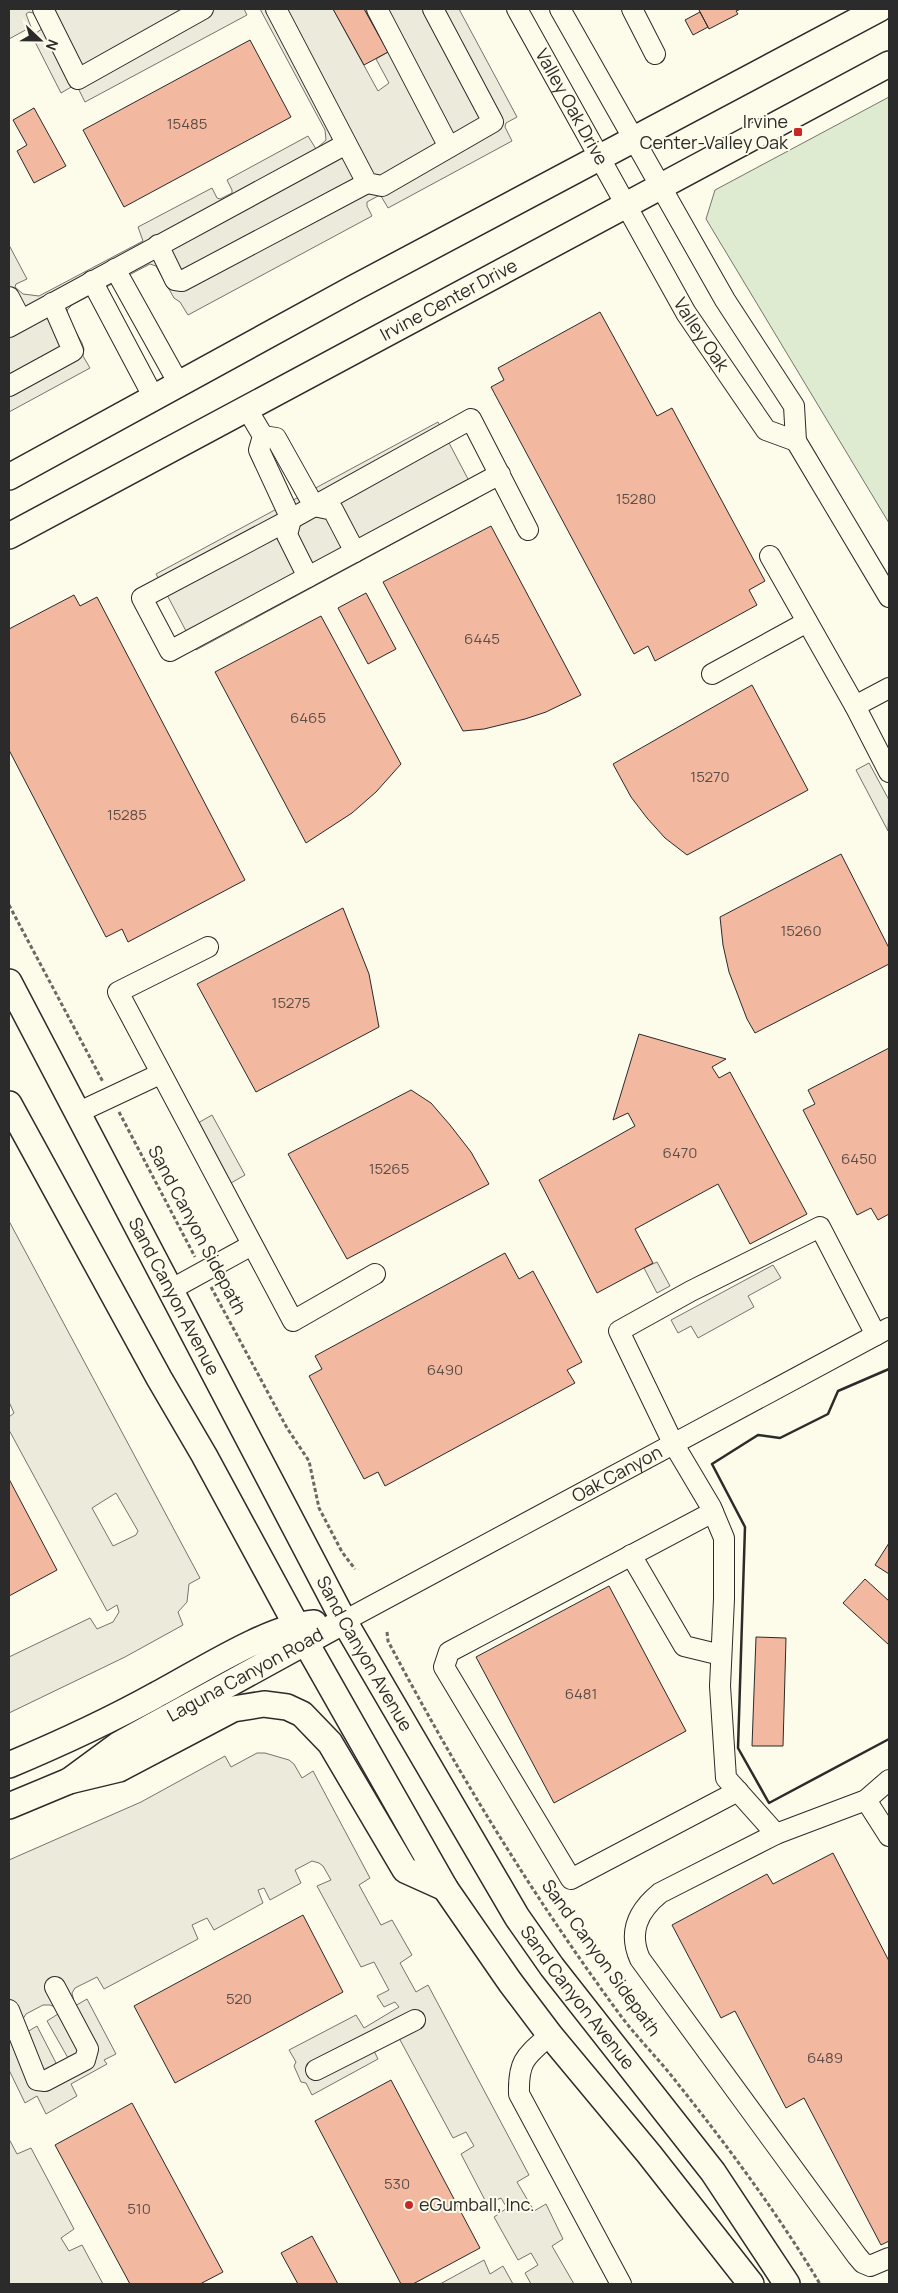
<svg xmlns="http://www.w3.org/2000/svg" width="898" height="2293" viewBox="0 0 898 2293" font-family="Manrope,sans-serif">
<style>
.green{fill:#deebd1;stroke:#74746e}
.parking{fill:#eceadb;stroke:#74746e;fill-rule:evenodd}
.building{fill:#f2b8a0;stroke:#2b2b2b}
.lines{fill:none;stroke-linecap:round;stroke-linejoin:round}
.minor-casing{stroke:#2b2b2b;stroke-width:22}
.major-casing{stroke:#2b2b2b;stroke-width:28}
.path{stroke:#6a6964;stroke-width:3;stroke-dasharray:4 2.5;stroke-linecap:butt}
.minor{stroke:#fdfbea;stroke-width:20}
.major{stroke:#fdfbea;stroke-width:25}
.wall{stroke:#2b2b2b;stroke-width:2.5}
.poi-dot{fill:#c62828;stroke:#fdfbea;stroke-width:2}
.labels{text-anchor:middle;stroke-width:4;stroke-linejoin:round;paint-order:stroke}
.number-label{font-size:15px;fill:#5d4e48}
.street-label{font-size:18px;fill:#2b2b2b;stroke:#fdfbea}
.poi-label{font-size:18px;fill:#2b2b2b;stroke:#fdfbea;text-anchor:end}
</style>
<rect width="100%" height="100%" fill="#fdfbea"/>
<!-- green -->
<path class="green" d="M 889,97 L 889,523 L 706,219 L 715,190 Z"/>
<!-- parking -->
<path class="parking" d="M 9,9 L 244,9 L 247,15 L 85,102 L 77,86 L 73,86 L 61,93 L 32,36 L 43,28 L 37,14 L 29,12 L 26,14 L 31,27 L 9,39 Z
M 260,9 L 333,9 L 378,91 L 389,83 L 376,59 L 388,52 L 364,9 L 459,9 L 517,117 L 506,123 L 505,127 L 512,141 L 388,208 L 381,196 L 378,196 L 367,202 L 367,206 L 372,216 L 188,315 L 180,302 L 174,298 L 156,266 L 150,264 L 72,305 L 68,309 L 66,314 L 82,343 L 84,349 L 83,356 L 90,368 L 9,412 L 9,245 L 27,279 L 16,284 L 15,287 L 23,294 L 39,296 L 143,241 L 138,227 L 212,188 L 217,198 L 220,199 L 232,193 L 232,190 L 227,180 L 308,136 L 316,149 L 326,140 L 325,130 Z
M 438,422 L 478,498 L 196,650 L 156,574 Z
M 869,763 L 889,800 L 888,831 L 856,770 Z
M 212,1115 L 245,1175 L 231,1183 L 198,1123 Z
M 9,1221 L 200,1578 L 189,1584 L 187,1602 L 178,1612 L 183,1625 L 125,1657 L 9,1713 L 9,1657 L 90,1618 L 97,1629 L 113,1622 L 119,1612 L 117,1605 L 107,1611 L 9,1430 L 9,1417 L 14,1413 L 9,1402 ZM 116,1493 L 138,1531 L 136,1535 L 113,1546 L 92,1508 Z
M 657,1262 L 670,1286 L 657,1293 L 644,1268 Z
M 773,1265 L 781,1278 L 748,1296 L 754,1307 L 698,1338 L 691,1326 L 678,1333 L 671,1320 Z
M 257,1753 L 265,1753 L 289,1760 L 294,1764 L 302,1778 L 313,1771 L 370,1878 L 359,1885 L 381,1925 L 392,1920 L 412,1955 L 400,1963 L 416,1992 L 428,1985 L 529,2175 L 517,2182 L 534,2211 L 546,2204 L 563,2239 L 552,2246 L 574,2284 L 531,2284 L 525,2273 L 538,2265 L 531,2253 L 518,2260 L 494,2217 L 507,2208 L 501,2198 L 487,2204 L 461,2154 L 474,2146 L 466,2132 L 453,2138 L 399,2038 L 371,2045 L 378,2059 L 312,2095 L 306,2083 L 301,2082 L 294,2066 L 296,2062 L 289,2050 L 356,2015 L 364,2028 L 399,2007 L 395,2002 L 384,2007 L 377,1996 L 389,1990 L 374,1962 L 361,1967 L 317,1886 L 331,1880 L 323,1866 L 319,1863 L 312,1861 L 295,1870 L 301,1883 L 270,1900 L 264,1888 L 258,1890 L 263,1903 L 214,1930 L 207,1918 L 192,1925 L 198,1939 L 104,1989 L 97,1977 L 75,1988 L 72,1993 L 75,2006 L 87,1999 L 116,2054 L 104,2060 L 107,2064 L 71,2084 L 77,2096 L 46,2114 L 37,2096 L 25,2103 L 9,2070 L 9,1860 L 141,1802 L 225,1756 L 231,1767 ZM 43,2005 L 50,2005 L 55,2007 L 58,2014 L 47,2021 L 68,2058 L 46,2070 L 56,2063 L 37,2026 L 27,2032 L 21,2022 L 26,2014 Z
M 9,2139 L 17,2154 L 31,2148 L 74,2229 L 61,2238 L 69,2251 L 82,2245 L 103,2284 L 9,2284 Z
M 484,2260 L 490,2274 L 503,2266 L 513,2284 L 440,2284 Z"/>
<!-- building -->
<path class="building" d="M 333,9 L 364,9 L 388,52 L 364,65 Z
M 702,9 L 741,9 L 736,11 L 738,14 L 709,29 L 699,10 Z
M 700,12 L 708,27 L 693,35 L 685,20 Z
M 250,40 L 291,117 L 124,207 L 83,130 Z
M 34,108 L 66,166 L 34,183 L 17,151 L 27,145 L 13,120 Z
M 600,312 L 657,416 L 672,408 L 765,581 L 749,590 L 757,605 L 655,661 L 648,646 L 634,654 L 491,387 L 504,380 L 498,368 Z
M 491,526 L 581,695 L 546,712 L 525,719 L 484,729 L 463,731 L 383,582 Z
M 366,593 L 396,649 L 368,664 L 338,608 Z
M 74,595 L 80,606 L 97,597 L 245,880 L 128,942 L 122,929 L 106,937 L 9,750 L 9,629 Z
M 321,616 L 401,764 L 376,792 L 352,813 L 306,843 L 215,672 Z
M 752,685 L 808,790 L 687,855 L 665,838 L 647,818 L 631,797 L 613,764 Z
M 841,854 L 889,948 L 889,964 L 755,1033 L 747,1019 L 729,972 L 723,945 L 720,917 Z
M 343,908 L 369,974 L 379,1027 L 256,1092 L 197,984 Z
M 639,1034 L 726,1059 L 712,1067 L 719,1078 L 730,1072 L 807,1214 L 750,1244 L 718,1184 L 635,1229 L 653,1263 L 597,1293 L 539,1180 L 635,1126 L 628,1113 L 613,1120 Z
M 889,1048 L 889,1214 L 878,1220 L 871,1208 L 857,1215 L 803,1110 L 815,1104 L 808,1090 Z
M 411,1090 L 431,1103 L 450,1125 L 471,1152 L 489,1184 L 347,1259 L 288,1154 Z
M 505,1253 L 519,1279 L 533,1271 L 582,1362 L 567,1370 L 575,1383 L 385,1486 L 378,1472 L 364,1479 L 309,1376 L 322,1369 L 315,1356 Z
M 9,1479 L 57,1570 L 9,1596 Z
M 889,1543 L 889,1574 L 875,1565 Z
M 865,1579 L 889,1601 L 889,1645 L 843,1603 Z
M 609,1586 L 686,1731 L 554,1803 L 476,1657 Z
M 756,1637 L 786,1638 L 783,1746 L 752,1746 Z
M 833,1853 L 889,1961 L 889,2241 L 881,2245 L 804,2098 L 786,2108 L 735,2011 L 721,2018 L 672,1925 L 767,1874 L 773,1884 Z
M 303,1915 L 343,1992 L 175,2083 L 134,2006 Z
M 391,2080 L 480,2248 L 413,2284 L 401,2284 L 315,2121 Z
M 132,2103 L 223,2272 L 200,2284 L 130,2284 L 55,2145 Z
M 312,2236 L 338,2284 L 298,2284 L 281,2253 Z"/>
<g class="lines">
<defs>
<g id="minor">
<path d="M 43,9 L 78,79 L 203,9"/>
<path d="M 276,9 L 367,183 L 382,186 L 493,122 L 433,9"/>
<path d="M 377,9 L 449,147"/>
<path id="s1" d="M 517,9 L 686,313 L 766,430 L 796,441"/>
<path d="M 560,9 L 725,300 L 794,406 L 796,441 L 889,597"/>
<path d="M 632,9 L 655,54"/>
<path d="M 158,245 L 175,280 L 182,281 L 367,183"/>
<path d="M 115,269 L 179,384"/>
<path d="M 92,281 L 154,398"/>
<path d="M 9,297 L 21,320"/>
<path d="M 9,327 L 346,144"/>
<path d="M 9,386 L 73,351 L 52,303"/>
<path d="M 247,409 L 263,436 L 259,450 L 291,519 L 287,535 L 308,577"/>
<path d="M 263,436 L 276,438 L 314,506 L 333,510 L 355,552"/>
<path d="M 500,474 L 170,651 L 142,598 L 291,519 L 471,419 L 528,530"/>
<path d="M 770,556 L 855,706"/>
<path d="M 712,674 L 807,622"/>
<path d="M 889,688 L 855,706 L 889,772"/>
<path d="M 208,947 L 118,992 L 293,1321 L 375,1274"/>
<path d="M 77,1113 L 160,1074"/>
<path d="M 170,1290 L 252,1245"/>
<path d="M 876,1335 L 820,1227 L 691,1291 L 619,1331 L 673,1443 L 711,1507 L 724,1538 L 724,1599 L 720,1686 L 726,1778 L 776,1834 L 866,1800 L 889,1780"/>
<path d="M 713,1512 L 449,1652 L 444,1667 L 571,1879 L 738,1791"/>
<path d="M 631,1555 L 684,1646 L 721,1655"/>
<path id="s2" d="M 344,1621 L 889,1328"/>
<path d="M 866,1800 L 889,1836"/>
<path d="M 776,1834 L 660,1893 C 638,1911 628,1932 640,1959 L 857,2256 L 863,2263 L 870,2266 L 889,2258"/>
<path d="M 9,2010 L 37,2080 L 45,2081 L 85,2060 L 88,2049 L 55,1987"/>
<path d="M 550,2035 C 526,2056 518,2060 519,2094 L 621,2284"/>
<path d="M 316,2070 L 415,2020"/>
</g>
<g id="major">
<path d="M 9,477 L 354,288 L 879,9"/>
<path id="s3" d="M 9,536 L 889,64"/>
<path id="s4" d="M 9,982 L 344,1621 L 517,1917 L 552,1967 L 713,2172 L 787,2284"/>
<path d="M 9,1104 L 159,1378 L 204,1455 L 306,1643 L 445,1888 L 510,1982 L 550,2035 L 649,2154 L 751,2284"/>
<path d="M 9,1765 C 59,1744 109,1721 156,1695 C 198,1673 268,1627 314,1623"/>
<path d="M 69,1781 L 119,1769 L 233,1709 L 264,1704 L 287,1707 L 302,1714 L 330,1743 L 405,1870 L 445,1888"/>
<path id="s5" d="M 9,1806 L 69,1781 L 118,1745 L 344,1621"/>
</g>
</defs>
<!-- minor casing -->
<use href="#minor" class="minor-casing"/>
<!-- major casing -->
<use href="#major" class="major-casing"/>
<!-- path -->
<path class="path" d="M 9,905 L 103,1082
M 119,1112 L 195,1257
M 211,1287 L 287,1428 L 309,1461 L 319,1508 L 342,1552 L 355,1569
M 387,1632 L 388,1641 C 456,1770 532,1895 618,2012 C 636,2037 659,2059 678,2084 C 729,2148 778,2214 820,2284"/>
<!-- minor -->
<use href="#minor" class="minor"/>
<!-- major -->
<use href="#major" class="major"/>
<!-- wall -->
<path class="wall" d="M 889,1369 L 838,1391 L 828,1414 L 780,1438 L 758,1435 L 712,1464 L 745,1527 L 738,1748 L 769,1803 L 889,1739"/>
</g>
<!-- markers -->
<g class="poi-dot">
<rect x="793" y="127" width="10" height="10" rx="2.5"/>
<circle cx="409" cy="2205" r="5"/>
</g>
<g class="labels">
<!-- number labels -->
<g class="number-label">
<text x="187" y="129">15485</text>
<text x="636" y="504">15280</text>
<text x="482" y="644">6445</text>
<text x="308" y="723">6465</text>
<text x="710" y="782">15270</text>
<text x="127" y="820">15285</text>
<text x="801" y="936">15260</text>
<text x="291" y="1008">15275</text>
<text x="680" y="1158">6470</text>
<text x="859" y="1164">6450</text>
<text x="389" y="1174">15265</text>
<text x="445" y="1375">6490</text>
<text x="581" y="1699">6481</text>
<text x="239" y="2004">520</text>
<text x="825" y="2063">6489</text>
<text x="397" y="2189">530</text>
<text x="139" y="2214">510</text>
</g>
<!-- street labels -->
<g class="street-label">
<text dy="6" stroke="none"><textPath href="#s1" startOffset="112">Valley Oak Drive</textPath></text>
<text dy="6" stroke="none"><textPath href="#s3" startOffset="499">Irvine Center Drive</textPath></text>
<text dy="6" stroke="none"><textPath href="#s1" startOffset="374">Valley Oak</textPath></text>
<text transform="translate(197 1230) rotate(62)" y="6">Sand Canyon Sidepath</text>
<text dy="6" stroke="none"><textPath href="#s4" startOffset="355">Sand Canyon Avenue</textPath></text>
<text dy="6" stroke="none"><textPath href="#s2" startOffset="310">Oak Canyon</textPath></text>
<text dy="6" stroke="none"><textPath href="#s4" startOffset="760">Sand Canyon Avenue</textPath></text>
<text dy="6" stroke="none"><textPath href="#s5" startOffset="271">Laguna Canyon Road</textPath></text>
<text transform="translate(601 1958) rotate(54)" y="6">Sand Canyon Sidepath</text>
<text dy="6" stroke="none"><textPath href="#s4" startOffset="1165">Sand Canyon Avenue</textPath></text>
</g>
<!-- poi labels -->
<g class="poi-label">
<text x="788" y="128">Irvine<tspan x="788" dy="21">Center-Valley Oak</tspan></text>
<text x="419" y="2211" text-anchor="start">eGumball, Inc.</text>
</g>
</g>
<!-- border -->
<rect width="898" height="2293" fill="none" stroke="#2b2b2b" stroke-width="20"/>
<!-- north arrow -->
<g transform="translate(40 40) rotate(112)" stroke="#fdfbea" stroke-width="4" paint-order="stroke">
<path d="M0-4L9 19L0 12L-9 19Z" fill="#2b2b2b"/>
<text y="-8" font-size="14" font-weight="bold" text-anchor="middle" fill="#2b2b2b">N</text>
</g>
</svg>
